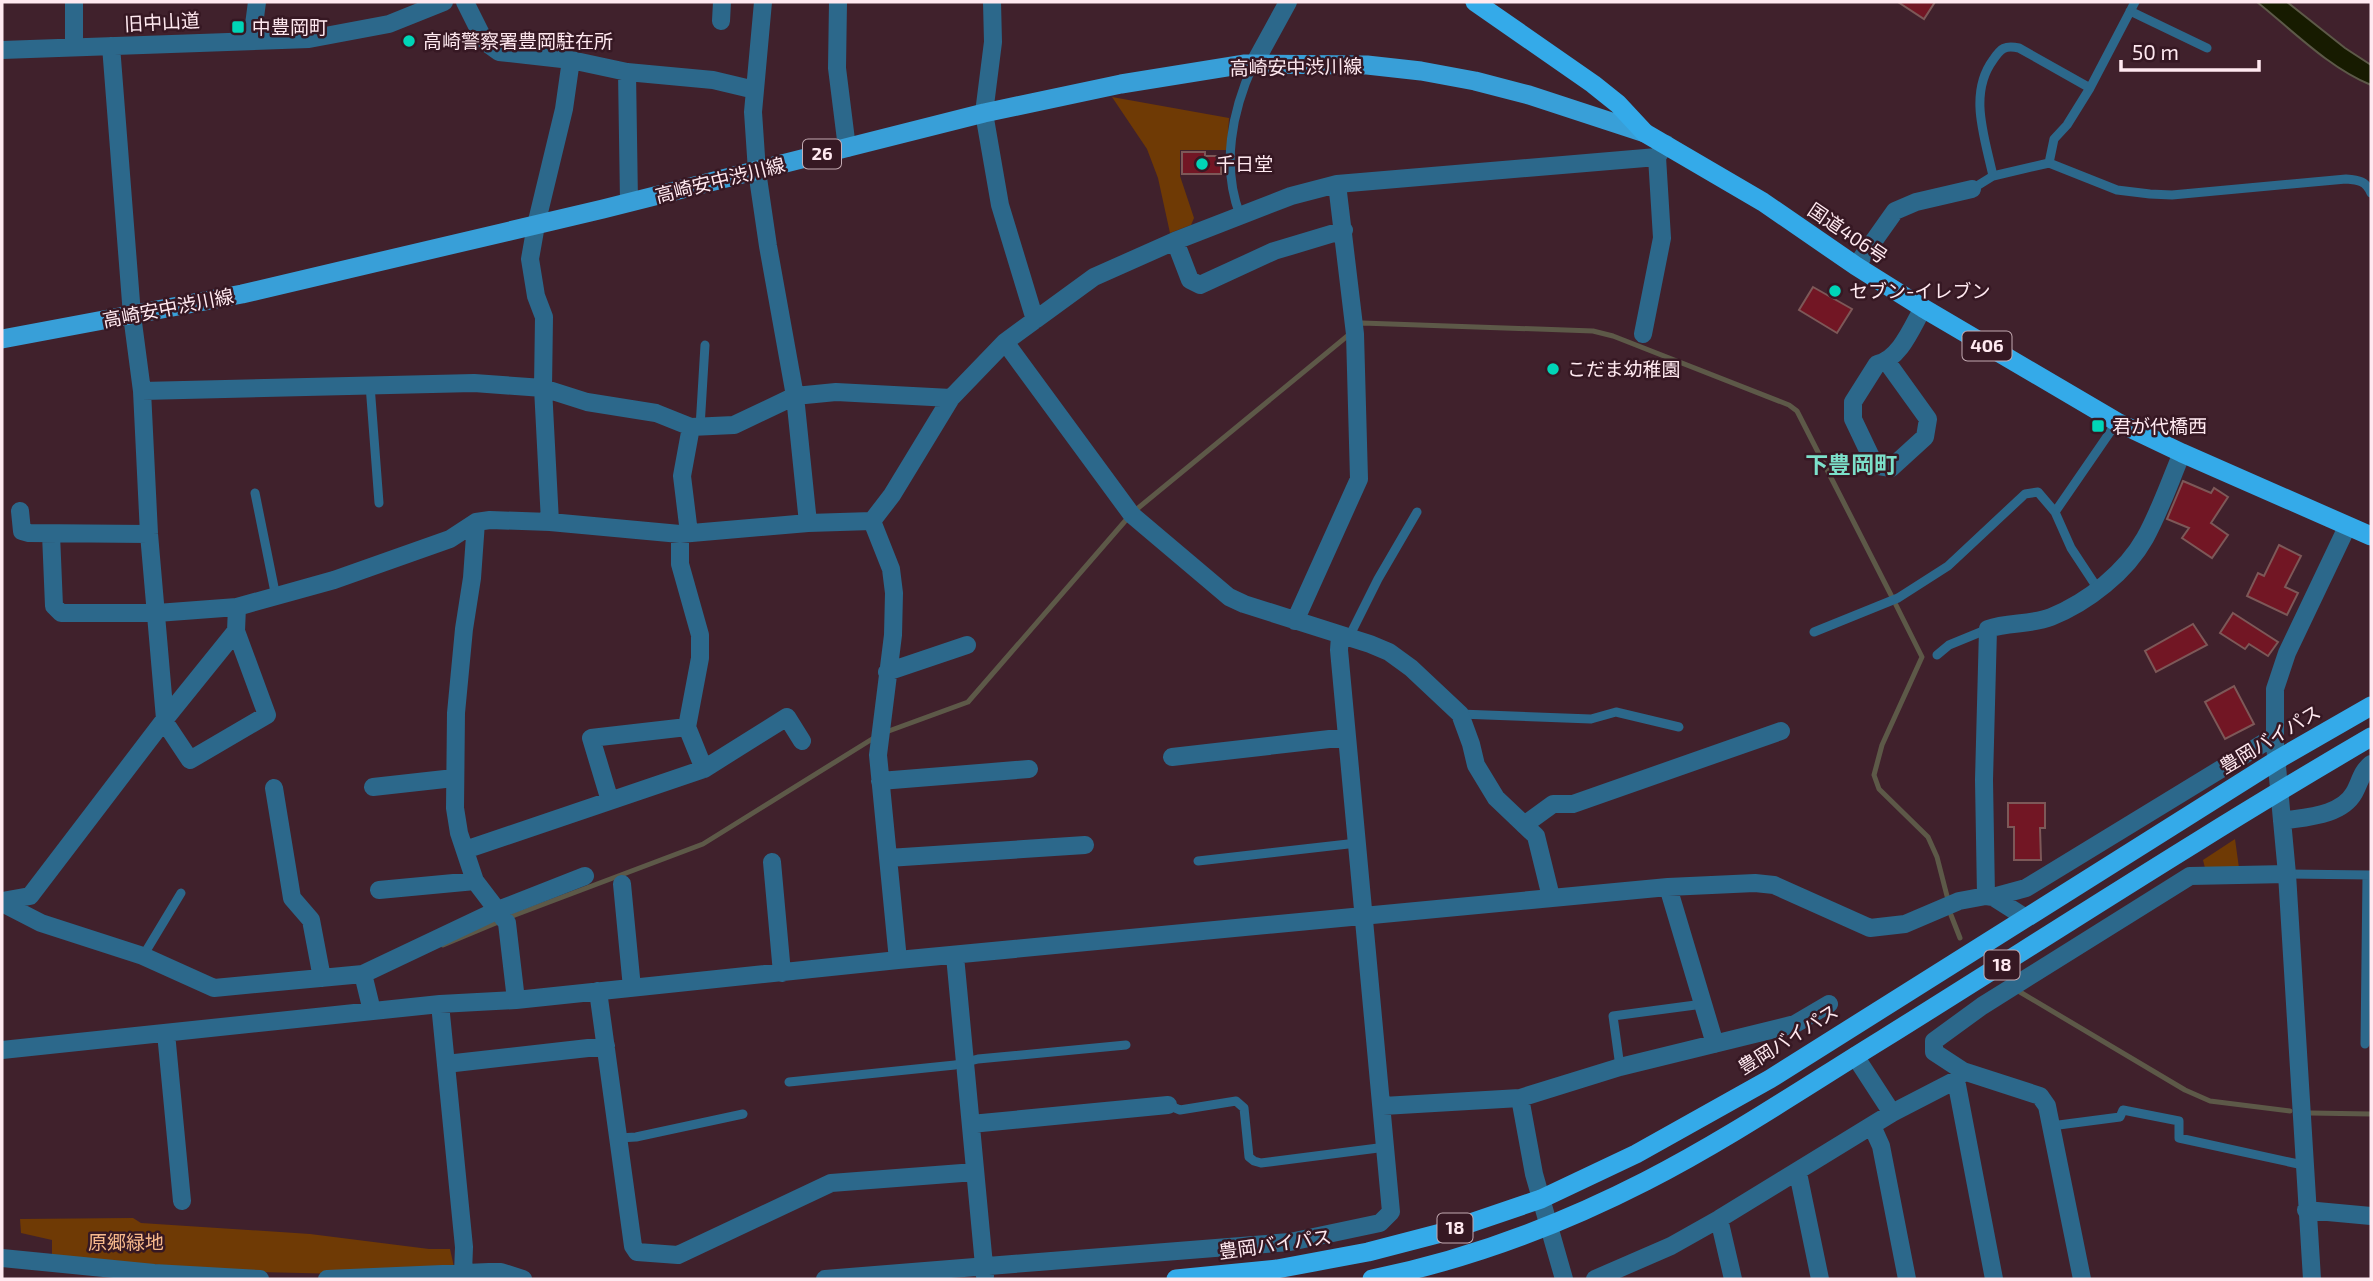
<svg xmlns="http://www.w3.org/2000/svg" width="2373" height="1281" viewBox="0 0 2373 1281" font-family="'Exo 2','Noto Sans JP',sans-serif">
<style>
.green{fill:#6f3a05}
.water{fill:#171b00;stroke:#5d5948;stroke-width:2}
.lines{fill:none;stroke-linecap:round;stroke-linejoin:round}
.stream{stroke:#5d5948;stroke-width:5}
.building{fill:#721624;stroke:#7d5858;stroke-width:2}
.service{stroke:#2c688b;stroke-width:9}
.minor{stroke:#2c688b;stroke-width:18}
.primary{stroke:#389fd8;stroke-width:19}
.trunk{stroke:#34aae9;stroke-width:19}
.poi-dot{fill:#00d5b7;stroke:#361823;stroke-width:2.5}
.labels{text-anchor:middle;stroke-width:5;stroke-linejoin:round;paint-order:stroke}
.shield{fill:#361823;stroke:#c3aab2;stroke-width:2}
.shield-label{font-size:18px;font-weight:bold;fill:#ffe9f0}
.street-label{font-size:19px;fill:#ffe9f0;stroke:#361823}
.poi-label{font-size:19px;fill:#ffe9f0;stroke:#361823;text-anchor:start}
.park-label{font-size:19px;fill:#f7b98c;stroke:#361823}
.quarter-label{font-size:23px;font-weight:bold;fill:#7ce0ca;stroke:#361823}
</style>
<rect width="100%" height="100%" fill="#40212c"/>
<!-- green -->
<path class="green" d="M 1112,97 L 1229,118 L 1227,150 L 1180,150 L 1180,176 L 1194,218 L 1191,225 L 1170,233 L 1158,178 L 1147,149 Z
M 2235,839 L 2239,868 L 2205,868 L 2203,860 Z
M 133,1218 L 141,1223 L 310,1234 L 429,1249 L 450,1249 L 454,1267 L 345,1274 L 257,1272 L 52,1257 L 52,1240 L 21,1233 L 20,1219 Z"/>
<!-- water -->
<path class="water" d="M 2257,2 L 2287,2 L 2345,48 L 2371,65 L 2371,85 C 2329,68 2292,30 2257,2 Z"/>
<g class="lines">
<!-- stream -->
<path class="stream" d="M 1358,327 L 1362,323 L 1593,331 L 1613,336 L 1789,405 L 1797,411 L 1892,597
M 1137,509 L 1351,333
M 1896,605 L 1922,657 L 1882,745 L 1874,775 L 1879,789 L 1928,837 L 1937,857 L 1947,896
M 886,732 L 968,702 L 1126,520
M 1951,915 L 1960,938
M 443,945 L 515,915 L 703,844 L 877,736
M 2020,992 L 2185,1090 L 2210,1101 L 2290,1111
M 2310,1113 L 2371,1114"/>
</g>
<!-- building -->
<path class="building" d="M 1898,2 L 1935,2 L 1924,19 Z
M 1182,152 L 1205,152 L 1205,156 L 1221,156 L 1221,174 L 1182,174 Z
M 1813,287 L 1852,309 L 1837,333 L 1799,310 Z
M 2183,481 L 2211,493 L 2214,488 L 2228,497 L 2211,523 L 2228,535 L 2212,558 L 2182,538 L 2189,528 L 2167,519 Z
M 2279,545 L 2301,556 L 2285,587 L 2298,593 L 2287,615 L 2247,596 L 2258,573 L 2264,576 Z
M 2233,613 L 2278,642 L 2268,656 L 2249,644 L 2245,649 L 2220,633 Z
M 2193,624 L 2207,645 L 2156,672 L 2145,651 Z
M 2234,686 L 2254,724 L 2225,739 L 2205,702 Z
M 2008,803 L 2045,803 L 2045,828 L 2040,828 L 2041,860 L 2014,860 L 2014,827 L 2008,827 Z"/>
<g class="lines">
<!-- service -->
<path class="service" d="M 2130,11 L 2207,48
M 2049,163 L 2054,139 L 2067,125 L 2090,88 L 2135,2
M 1993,176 C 1985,138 1968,94 1993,60 C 2001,48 2005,45 2019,48 L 2090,88
M 1972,189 L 1993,176 L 2049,163 L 2117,190 L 2150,194 L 2172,195 L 2346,179 C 2359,180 2366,181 2371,193
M 1240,215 C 1221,166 1232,111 1253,65
M 370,385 L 379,503
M 700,427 L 705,345
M 255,493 L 276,597
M 2055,512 L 2117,422
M 1814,632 L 1898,598 L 1948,566 L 2025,494 L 2038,492 L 2055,512 L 2071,548 L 2098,589
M 1349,637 L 1378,579 L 1417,512
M 1937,655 L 1949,645 L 1988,629
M 1460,714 L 1591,719 L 1616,712 L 1679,727
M 1198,861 L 1357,843
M 2287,874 L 2371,875
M 143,956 L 181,893
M 2365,1044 L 2367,875
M 1620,1067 L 1613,1016 L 1703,1004
M 789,1082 L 955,1065 L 978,1059 L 1126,1045
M 1168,1105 L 1180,1110 L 1236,1101 L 1244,1108 L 1249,1157 L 1254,1161 L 1261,1163 L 1386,1147
M 2051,1126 L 2120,1117 L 2123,1110 L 2179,1121 L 2179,1138 L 2303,1165
M 619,1138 L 636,1137 L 743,1114"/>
<!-- minor -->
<path class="minor" d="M 74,2 L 74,47
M 465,2 L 485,42 L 499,52 L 571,60 L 627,72 L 713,80 L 755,90
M 763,2 L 753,112 L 757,171 L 768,246 L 795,396 L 808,523
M 838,2 L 837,68 L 847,148
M 992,2 L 993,42 L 984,113 L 1000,205 L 1035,320
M 721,21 L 722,2
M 252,40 L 257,2
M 111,46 L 132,315 L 142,391 L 149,534 L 165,719
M 2,50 L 309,39 L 389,24 L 444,2
M 1254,64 L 1288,2
M 627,72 L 629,202
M 1175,241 L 1190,280 L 1200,285 L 1274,251 L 1344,230
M 1856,266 L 1895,211 L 1916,202 L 1972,189
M 1643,334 L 1662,238 L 1657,157
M 1005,342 L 1132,515 L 1229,597 L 1244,604 L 1370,644 L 1389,652 L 1411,668 L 1460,714 L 1471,744 L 1476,765 L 1496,798 L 1536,836 L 1551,897
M 1887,362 L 1928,419 L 1925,437 L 1891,468 L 1879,466 L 1873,461 L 1853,419 L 1853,402 L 1877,364 C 1900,359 1912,327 1923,308
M 142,391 L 474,383 L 543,388 L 587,402 L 656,413 L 691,427 L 734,425 L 795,396 L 836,392 L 951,398
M 20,511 L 22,531 L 29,533 L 149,534
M 476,522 L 472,578 L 464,629 L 456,713 L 455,808 L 459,833 L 475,881 L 507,923 L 516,1000
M 550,522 L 543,388 L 544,317 L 536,296 L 530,259 L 536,225 L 564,109 L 571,60
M 689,533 L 682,476 L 691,427
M 51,534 L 54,606 L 61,613 L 157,613 L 237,607 L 334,580 L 450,539 L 476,522 L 490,520 L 550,522 L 680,534 L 808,523 L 872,521
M 1295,621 L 1359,479 L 1355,334 L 1337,184
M 887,672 L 967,645
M 164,721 L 190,760 L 267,715 L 236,631
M 1172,757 L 1347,737
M 704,769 L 787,717 L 802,741
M 880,781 L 1029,769
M 373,787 L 454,778
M 274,788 L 292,898 L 311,920 L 322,978
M 610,801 L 591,738 L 687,727
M 2282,821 C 2305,817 2341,816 2354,793 C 2360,783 2361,772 2371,764
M 1524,825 L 1553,804 L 1573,804 L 1781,731
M 465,850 L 704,769 L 687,727 L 700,658 L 700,635 L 680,564 L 680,534
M 888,858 L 1085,845
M 772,862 L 782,973
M 622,884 L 632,988
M 1668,887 L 1715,1044
M 379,890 L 475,881
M 1986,896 L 1984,780 L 1988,629 C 2008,622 2031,625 2051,617 C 2088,602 2126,572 2145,538 C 2160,511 2170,481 2182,453
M 1993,897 L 2026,888 L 2275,736
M 2,901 L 30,896 L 165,719 L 236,631 L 237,607
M 2,903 L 41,923 L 143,956 L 214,988 L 363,974 L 372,1011
M 955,956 L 985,1276
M 898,960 L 878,755 L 893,635 L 894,593 L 891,569 L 872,521 L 892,495 L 951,398 L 1005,342 L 1094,277 L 1175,241 L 1291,196 L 1337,184 L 1657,157 L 1666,144
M 363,974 L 498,910 L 585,876
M 598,991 L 633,1246 L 637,1252 L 678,1255 L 831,1183 L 975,1172
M 440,1004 L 464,1247 L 463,1273
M 166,1033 L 182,1201
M 2,1050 L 440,1004 L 516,1000 L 898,960 L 1668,887 L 1755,883 L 1774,885 L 1870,928 L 1905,924 L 1959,901 L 1986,896 L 1993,897 L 2026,918
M 1855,1056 L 1892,1113
M 446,1064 L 606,1046
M 1963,1071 L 1934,1052 L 1934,1041 L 1982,1006 L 2190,876 L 2287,874
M 1956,1080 L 1994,1279
M 1520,1098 L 1534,1174 L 1564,1279
M 1383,1106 L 1520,1098 L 1620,1067 L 1795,1024 L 1829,1004
M 971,1124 L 1168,1105
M 1872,1126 L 1881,1146 L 1907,1279
M 1798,1173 L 1820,1279
M 2306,1210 L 2371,1216
M 1719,1219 L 1733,1279
M 2,1258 L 154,1273 L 260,1279
M 327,1279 L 489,1272 L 501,1272 L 523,1279
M 825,1279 L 1290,1242 L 1380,1223 L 1391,1212 L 1339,650 L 1340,636
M 1595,1279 L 1671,1246 L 1719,1219 L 1892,1113 L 1956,1080 L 1963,1071 L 2040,1096 L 2047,1106 L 2082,1279
M 2312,1279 L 2287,874 L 2275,745 L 2275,689 L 2287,653 L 2347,527"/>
<!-- primary -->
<path class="primary" d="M 2,339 L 242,294 L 603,209 L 984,113 L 1121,84 L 1245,64 L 1367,65 L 1421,71 L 1475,81 L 1529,95 L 1645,133"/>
<!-- trunk -->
<path class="trunk" d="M 1475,2 L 1593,84 L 1618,104 L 1645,133 L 1763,202 L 1856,266 L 1923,308 L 2117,422 L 2182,453 L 2371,536
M 1176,1279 L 1277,1269 L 1325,1260 L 1368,1252 L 1441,1233 L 1541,1199 L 1636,1154 L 1770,1079 L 2277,760 L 2371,706
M 1372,1279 C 1467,1260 1560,1225 1646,1181 C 1728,1139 1805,1087 1883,1039 C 2045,938 2206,833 2371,737"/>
</g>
<!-- markers -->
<g class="poi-dot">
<rect x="231" y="20" width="14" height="14" rx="3.5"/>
<circle cx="409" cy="41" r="7"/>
<circle cx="1202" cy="164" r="7"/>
<circle cx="1835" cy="291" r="7"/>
<circle cx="1553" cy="369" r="7"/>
<rect x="2091" y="419" width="14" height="14" rx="3.5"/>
</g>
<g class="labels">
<!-- shield labels -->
<g class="shield">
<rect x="803" y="139.5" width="38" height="29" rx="5"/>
<rect x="1962.5" y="331.5" width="49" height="29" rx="5"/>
<rect x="1984.5" y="950.5" width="35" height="29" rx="5"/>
<rect x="1437.5" y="1213.5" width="35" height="29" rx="5"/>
</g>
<g class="shield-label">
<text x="822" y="160">26</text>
<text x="1987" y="352">406</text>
<text x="2002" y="971">18</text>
<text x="1455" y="1234">18</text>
</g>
<!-- street labels -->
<g class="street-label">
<text transform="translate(162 22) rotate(-3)" y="7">旧中山道</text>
<text transform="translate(1296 67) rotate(-1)" y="7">高崎安中渋川線</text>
<text transform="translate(720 180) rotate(-14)" y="7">高崎安中渋川線</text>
<text transform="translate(1848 233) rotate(34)" y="7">国道406号</text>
<text transform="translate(168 308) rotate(-11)" y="7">高崎安中渋川線</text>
<text transform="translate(2270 739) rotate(-31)" y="7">豊岡バイパス</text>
<text transform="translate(1788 1039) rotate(-32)" y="7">豊岡バイパス</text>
<text transform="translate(1275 1244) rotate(-8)" y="7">豊岡バイパス</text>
</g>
<!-- poi labels -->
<g class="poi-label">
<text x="252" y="34">中豊岡町</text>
<text x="423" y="48">高崎警察署豊岡駐在所</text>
<text x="1216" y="171">千日堂</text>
<text x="1849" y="298">セブン-イレブン</text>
<text x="1567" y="376">こだま幼稚園</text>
<text x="2112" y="433">君が代橋西</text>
</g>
<!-- park labels -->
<g class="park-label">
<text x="126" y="1249">原郷緑地</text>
</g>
<!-- quarter labels -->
<g class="quarter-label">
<text x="1851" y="473">下豊岡町</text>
</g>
</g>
<!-- border -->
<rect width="2373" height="1281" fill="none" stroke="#ffe9f0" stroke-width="7"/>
<!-- scale -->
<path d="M2121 60v10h138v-10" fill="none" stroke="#ffe9f0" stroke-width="3.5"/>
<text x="2132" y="60" font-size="21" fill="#ffe9f0" stroke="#361823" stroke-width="5" paint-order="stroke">50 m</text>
</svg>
